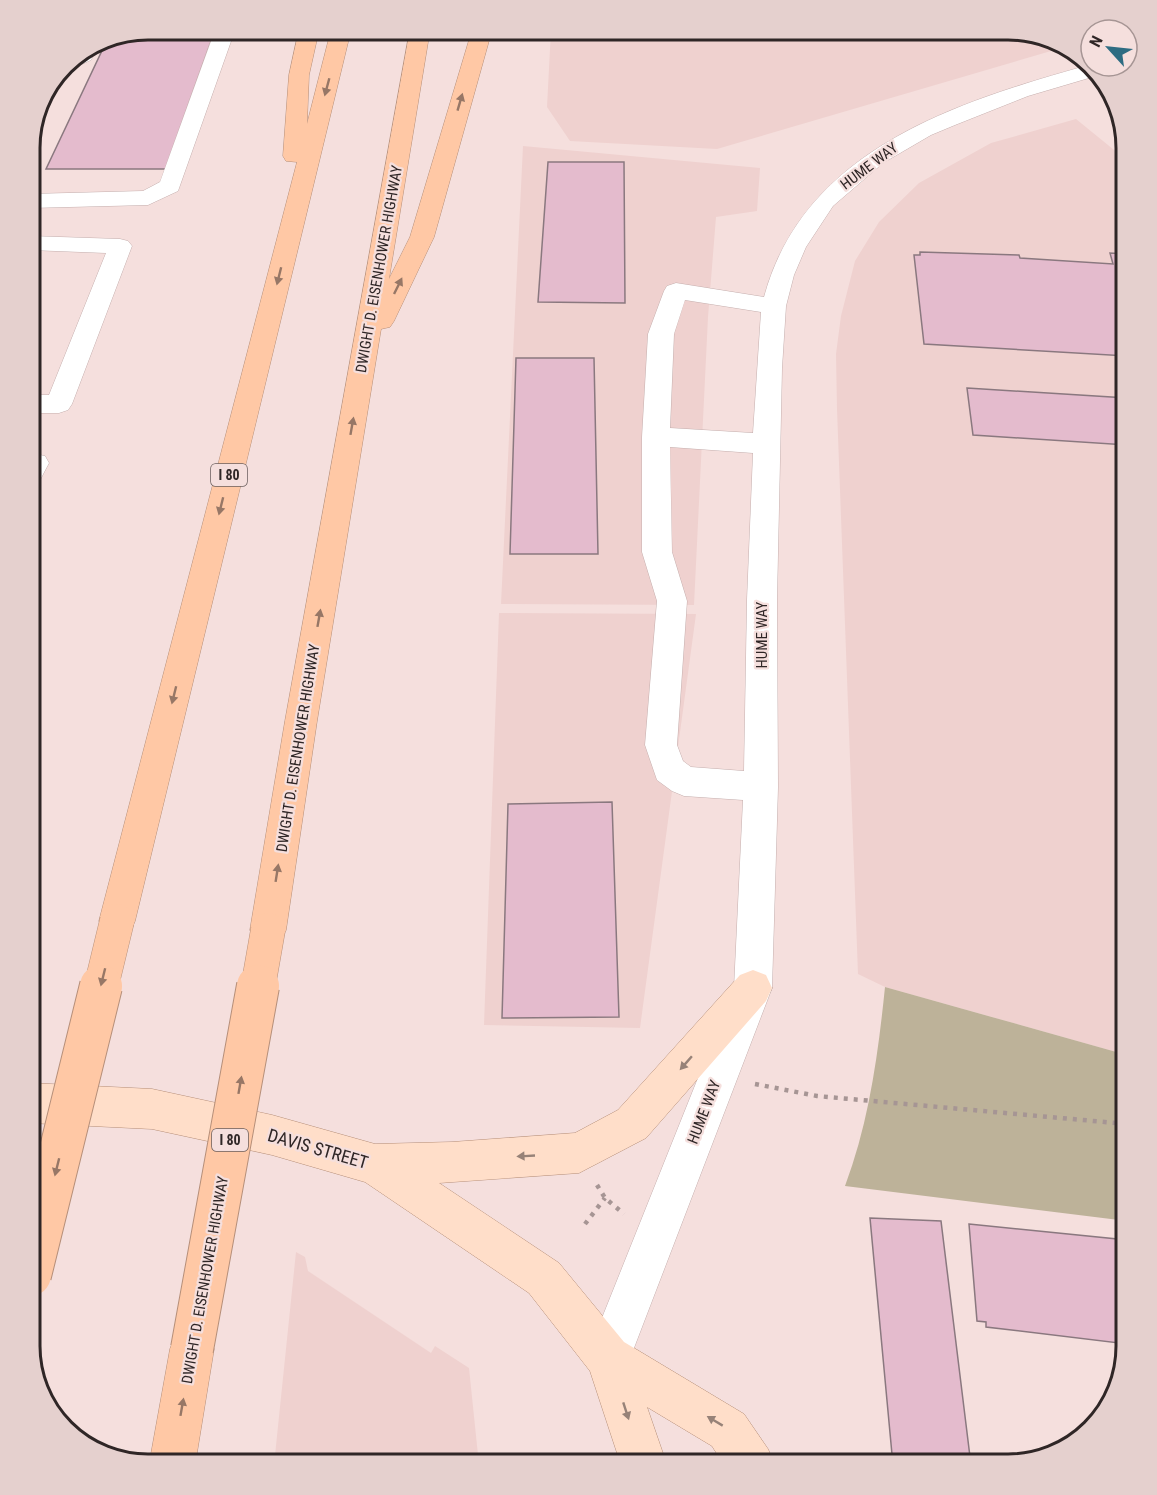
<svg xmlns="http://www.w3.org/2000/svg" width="1157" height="1495" viewBox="0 0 1157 1495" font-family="'Roboto Condensed',sans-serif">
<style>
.built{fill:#efd1cf}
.green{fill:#bdb299}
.building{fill:#e4bbcd;stroke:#8a787f;stroke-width:1.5}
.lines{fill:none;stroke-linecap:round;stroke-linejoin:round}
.minor-casing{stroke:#c5afae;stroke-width:1}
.major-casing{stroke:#b68f79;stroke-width:1}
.highway-casing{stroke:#b68f79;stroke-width:1}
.path{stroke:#a69594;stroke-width:4.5;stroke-dasharray:4 6;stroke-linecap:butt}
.minor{fill:#fff;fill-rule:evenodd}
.major{fill:#ffdec9;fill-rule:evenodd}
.highway{fill:#ffc8a5;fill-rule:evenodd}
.highway-bridge-far1-casing{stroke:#b68f79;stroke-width:35;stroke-linecap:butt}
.highway-bridge-casing{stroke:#b68f79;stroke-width:44;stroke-linecap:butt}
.highway-bridge-far1{stroke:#ffc8a5;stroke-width:34}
.highway-bridge{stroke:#ffc8a5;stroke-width:42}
.oneway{fill:#977766}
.oneway2{fill:#978278}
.labels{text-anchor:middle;stroke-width:4.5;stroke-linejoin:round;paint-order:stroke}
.shield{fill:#f5dfdd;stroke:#6a5e5d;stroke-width:1.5}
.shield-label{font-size:14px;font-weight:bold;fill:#2f2626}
.street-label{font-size:15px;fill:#2f2626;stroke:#f5dfdd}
.near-street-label{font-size:18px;fill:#2f2626;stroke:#f5dfdd}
.rim{fill:none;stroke:#2f2626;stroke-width:3}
</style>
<rect width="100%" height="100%" fill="#f5dfdd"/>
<!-- built -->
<path class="built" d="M 551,30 L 1016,30 L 1068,46 L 717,149 L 570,141 L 547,107 Z
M 1076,119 L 1119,154 L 1127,191 L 1127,1055 L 885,987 L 858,974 L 837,409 L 836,354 L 841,316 L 855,261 L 879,222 L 919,183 L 991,143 Z
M 523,146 L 760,168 L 757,211 L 716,217 L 708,317 L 694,605 L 501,604 Z
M 499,613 L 696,614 L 640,1028 L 484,1025 Z
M 296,1252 L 305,1257 L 308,1271 L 431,1353 L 435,1346 L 469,1368 L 478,1455 L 484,1465 L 274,1465 Z"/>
<!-- green -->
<path class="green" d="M 885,987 L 1127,1055 L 1127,1221 L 845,1186 C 869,1122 878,1055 885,987 Z"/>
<!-- building -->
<path class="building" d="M 148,30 L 216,30 L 166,169 L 46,169 L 108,38 Z
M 548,162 L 624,162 L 625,303 L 538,302 Z
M 920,252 L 1019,255 L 1020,258 L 1113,264 L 1110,253 L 1127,254 L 1127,356 L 924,344 L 914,255 L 920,255 Z
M 516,358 L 594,358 L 598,554 L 510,554 Z
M 967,388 L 1127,398 L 1127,445 L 973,435 Z
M 612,802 L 619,1017 L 502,1018 L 508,804 Z
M 870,1218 L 941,1221 L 971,1465 L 893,1465 Z
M 969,1224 L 1127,1240 L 1127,1344 L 986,1327 L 986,1322 L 977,1321 Z"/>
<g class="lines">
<defs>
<path id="minor" d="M 215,30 L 235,30 L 178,191 L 148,205 L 30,208 L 30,194 L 143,191 L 160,182 Z
M 93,45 L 96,49 L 91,60 L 73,68 L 63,69 L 70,60 Z
M 1089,65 L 1099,75 L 1028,96 L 955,125 L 931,135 L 883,163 L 833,206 L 806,247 L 794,275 L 786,306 L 782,368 L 777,600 L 778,787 L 772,988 L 624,1374 L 608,1380 L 592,1374 L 586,1358 L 734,988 L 743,800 L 684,796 L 672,791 L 657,780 L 645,745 L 657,601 L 642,552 L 642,437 L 648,334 L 664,291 L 667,286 L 676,283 L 764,297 C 804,149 957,102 1089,65 ZM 685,300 L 761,312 L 753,433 L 670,428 L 674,334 ZM 670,447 L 753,453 L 747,600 L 744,771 L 691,767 L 683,761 L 677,745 L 687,601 L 672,552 Z
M 30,236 L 120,239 L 128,241 L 132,246 L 72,404 L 68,410 L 59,413 L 30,413 L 30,395 L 49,395 L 106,253 L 30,250 Z
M 30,453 L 45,456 L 49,463 L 40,480 L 30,483 Z"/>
<path id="major" d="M 753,970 L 766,975 L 772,988 L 766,1001 L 646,1138 L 579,1173 L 439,1183 L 559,1263 L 624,1342 L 744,1414 L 768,1449 L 775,1465 L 724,1465 L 712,1446 L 647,1407 L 667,1465 L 621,1465 L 590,1371 L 529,1293 L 365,1182 L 272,1155 L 152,1129 L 30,1123 L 30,1083 L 152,1089 L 272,1115 L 375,1144 L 452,1142 L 575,1133 L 618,1110 L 740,975 Z"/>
<path id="highway" d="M 299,30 L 319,30 L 309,75 L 307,124 L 331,30 L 351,30 L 135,921 L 130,933 L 117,938 L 104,933 L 99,921 L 297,162 L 286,161 L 283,156 L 289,75 Z
M 410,30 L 430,30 L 389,279 L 410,237 L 472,30 L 492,30 L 434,237 L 394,321 L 390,327 L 381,329 L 317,721 L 286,930 L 281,942 L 268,947 L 255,942 L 250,930 L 285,721 Z
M 192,1327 L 208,1333 L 214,1349 L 195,1465 L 149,1465 L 170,1349 L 176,1333 Z"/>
</defs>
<!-- minor casing -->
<use href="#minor" class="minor-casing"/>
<!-- major casing -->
<use href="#major" class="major-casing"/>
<!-- highway casing -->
<use href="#highway" class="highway-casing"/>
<!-- path -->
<path class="path" d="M 755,1084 L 817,1096 L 1127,1124
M 597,1185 L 605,1198 L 624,1214
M 585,1224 L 605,1198"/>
<!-- minor -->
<use href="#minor" class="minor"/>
<!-- major -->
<use href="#major" class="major"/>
<!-- highway -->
<use href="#highway" class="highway"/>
<defs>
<path id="highway-bridge-far1" d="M 101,987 L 117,921
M 258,987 L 268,930"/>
<path id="highway-bridge" d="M 30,1275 L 101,986
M 192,1349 L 258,986"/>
</defs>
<!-- highway-bridge-far1 casing -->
<use href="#highway-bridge-far1" class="highway-bridge-far1-casing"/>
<!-- highway-bridge casing -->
<use href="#highway-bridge" class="highway-bridge-casing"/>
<!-- highway-bridge-far1 -->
<use href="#highway-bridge-far1" class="highway-bridge-far1"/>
<!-- highway-bridge -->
<use href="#highway-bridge" class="highway-bridge"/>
</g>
<!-- one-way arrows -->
<defs><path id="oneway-solid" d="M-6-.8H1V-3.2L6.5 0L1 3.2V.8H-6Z" transform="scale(1.5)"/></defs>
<g class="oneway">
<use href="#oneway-solid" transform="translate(327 87) rotate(105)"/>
<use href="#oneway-solid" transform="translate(460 102) rotate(-74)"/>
<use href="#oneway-solid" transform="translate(279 276) rotate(104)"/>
<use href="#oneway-solid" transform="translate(398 286) rotate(-64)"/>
<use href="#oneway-solid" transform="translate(352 426) rotate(-80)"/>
<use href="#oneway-solid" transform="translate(221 506) rotate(104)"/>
<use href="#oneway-solid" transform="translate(319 618) rotate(-80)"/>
<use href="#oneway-solid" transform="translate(174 695) rotate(104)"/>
<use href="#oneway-solid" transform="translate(277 873) rotate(-81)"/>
<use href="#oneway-solid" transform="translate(103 977) rotate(104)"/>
<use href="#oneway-solid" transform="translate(240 1085) rotate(-80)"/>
<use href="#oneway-solid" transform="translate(57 1167) rotate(104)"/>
<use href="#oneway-solid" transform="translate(182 1407) rotate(-80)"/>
</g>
<g class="oneway2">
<use href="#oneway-solid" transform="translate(686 1063) rotate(131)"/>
<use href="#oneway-solid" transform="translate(526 1156) rotate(177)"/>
<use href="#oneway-solid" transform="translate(626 1411) rotate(72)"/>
<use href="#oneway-solid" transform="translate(715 1421) rotate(-149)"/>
</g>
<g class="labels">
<!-- shield labels -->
<g class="shield">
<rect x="211" y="464" width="36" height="22" rx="4.5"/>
<rect x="212" y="1129" width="36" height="22" rx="4.5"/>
</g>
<g class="shield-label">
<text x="229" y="480">I 80</text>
<text x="230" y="1145">I 80</text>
</g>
<!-- street labels -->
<g class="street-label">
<text transform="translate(869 166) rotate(-37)" y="5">HUME WAY</text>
<text transform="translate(379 269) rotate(-80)" y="5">DWIGHT D. EISENHOWER HIGHWAY</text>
<text transform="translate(762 635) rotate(-90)" y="5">HUME WAY</text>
<text transform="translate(298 748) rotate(-81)" y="5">DWIGHT D. EISENHOWER HIGHWAY</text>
<text transform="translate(704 1112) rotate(-69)" y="5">HUME WAY</text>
<text transform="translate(205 1280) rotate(-80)" y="5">DWIGHT D. EISENHOWER HIGHWAY</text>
</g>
<!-- near-street labels -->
<g class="near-street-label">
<text transform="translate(318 1149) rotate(16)" y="6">DAVIS STREET</text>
</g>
</g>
<!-- crop -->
<path d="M0 0H1157V1495H0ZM148 40H1008A108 108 0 0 1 1116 148V1346A108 108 0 0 1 1008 1454H148A108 108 0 0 1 40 1346V148A108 108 0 0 1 148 40Z" fill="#e5d0ce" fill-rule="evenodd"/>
<path class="rim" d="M148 40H1008A108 108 0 0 1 1116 148V1346A108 108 0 0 1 1008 1454H148A108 108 0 0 1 40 1346V148A108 108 0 0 1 148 40Z"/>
<!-- north arrow -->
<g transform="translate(1109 48) rotate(297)"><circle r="28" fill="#f5dfdd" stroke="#a69594" stroke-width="1.5"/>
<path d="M0-4.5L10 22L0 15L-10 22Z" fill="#2e6c82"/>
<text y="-9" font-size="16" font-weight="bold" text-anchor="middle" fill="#2f2626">N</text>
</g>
</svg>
